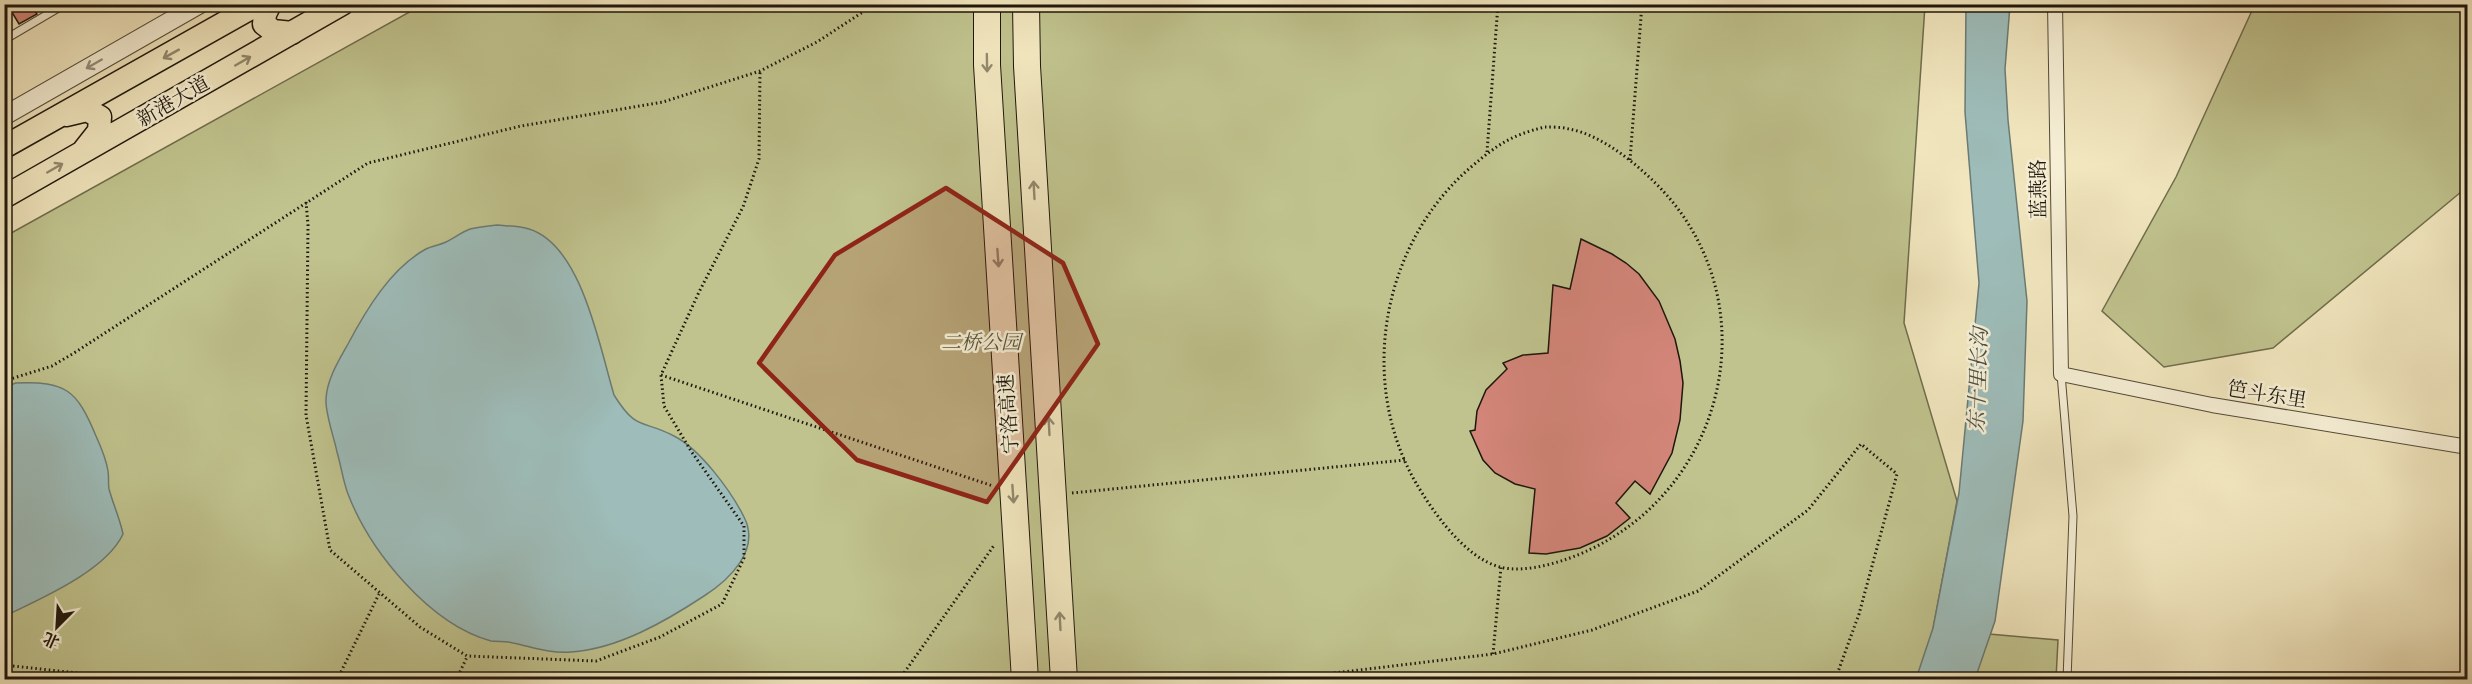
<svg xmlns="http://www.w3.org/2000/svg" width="2472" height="684" viewBox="0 0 2472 684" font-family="Cardo,'Noto Serif SC',serif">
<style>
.green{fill:#c0c38e;stroke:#6f6d4d;stroke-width:1.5}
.water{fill:#9ebdba;stroke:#6b7b74;stroke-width:1.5}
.building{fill:#d28578;stroke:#1e170c;stroke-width:1.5}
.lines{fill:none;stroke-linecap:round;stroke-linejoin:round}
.service-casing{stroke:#534b38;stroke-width:9}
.minor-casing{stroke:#534b38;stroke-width:16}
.tertiary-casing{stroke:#534b38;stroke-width:20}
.primary-casing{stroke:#1e170c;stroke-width:25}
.path{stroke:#1e170c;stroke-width:3;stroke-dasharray:1.5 3;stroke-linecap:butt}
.service{stroke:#f6efd5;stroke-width:7}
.minor{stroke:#f6efd5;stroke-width:14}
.tertiary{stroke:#f6efd5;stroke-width:18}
.primary{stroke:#f1e6be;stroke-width:22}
.motorway-bridge-casing{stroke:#1e170c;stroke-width:28;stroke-linecap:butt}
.motorway-bridge{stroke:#f1e6be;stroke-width:26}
.oneway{stroke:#92896e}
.oneway2{stroke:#958e7b}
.marked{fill:#8f2418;fill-opacity:0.2;stroke:#8f2418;stroke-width:4.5;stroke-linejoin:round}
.labels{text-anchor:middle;stroke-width:5;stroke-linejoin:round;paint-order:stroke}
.street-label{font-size:20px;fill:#1e170c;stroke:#f6efd5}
.park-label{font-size:20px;font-style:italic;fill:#57533a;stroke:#f6efd5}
.water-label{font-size:21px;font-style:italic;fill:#4b5149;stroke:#f6efd5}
</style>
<rect width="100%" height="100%" fill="#f1e6be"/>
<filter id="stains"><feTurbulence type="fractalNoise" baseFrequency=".00333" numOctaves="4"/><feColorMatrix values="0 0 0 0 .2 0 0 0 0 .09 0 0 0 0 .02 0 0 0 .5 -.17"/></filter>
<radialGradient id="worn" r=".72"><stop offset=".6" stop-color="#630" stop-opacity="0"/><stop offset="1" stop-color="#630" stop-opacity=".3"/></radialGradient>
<!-- green -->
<path class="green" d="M 2255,4 L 2467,5 L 2467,187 L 2273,348 L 2164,367 L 2102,311 L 2176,177 Z
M 422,5 L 1925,5 L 1904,323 L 1957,501 L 1933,629 L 2058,640 L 2056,679 L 5,679 L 4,237 Z"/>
<!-- water -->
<path class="water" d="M 1966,5 L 2010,5 L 2005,69 L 2008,120 L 2027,301 L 2023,421 L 1995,621 L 1975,679 L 1916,679 L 1933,628 L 1959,493 L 1979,283 L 1965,112 Z
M 497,225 C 507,226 519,226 529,229 C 582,245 600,349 614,395 C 637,432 642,419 674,436 C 700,449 731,491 744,517 C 761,550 729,580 704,596 C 666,621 618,649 571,652 C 551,654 532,647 513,643 C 506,641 498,642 491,641 C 429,624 370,551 348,494 C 343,481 341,465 337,452 C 334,437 325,413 326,399 C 327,379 339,360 348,344 C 366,310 391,268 426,249 C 432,246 440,245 446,242 C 454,238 462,232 470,229 C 479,227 488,226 497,225 Z
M 16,383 C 66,381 77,390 96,436 C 101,447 106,458 108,471 C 109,477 108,484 109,489 C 113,504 120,519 123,534 C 106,571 40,599 5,616 L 4,387 Z"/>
<!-- building -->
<path class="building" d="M 7,4 L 31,4 L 37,14 L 19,24 Z
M 1581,239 L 1612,254 L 1626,263 L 1639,274 L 1659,301 L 1675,339 L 1680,361 L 1683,383 L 1680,420 L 1672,453 L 1650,494 L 1635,481 L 1616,503 L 1630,518 L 1607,536 L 1580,548 L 1546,554 L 1529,553 L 1535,489 L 1515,484 L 1495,473 L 1483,460 L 1470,431 L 1475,430 L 1477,411 L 1486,390 L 1507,369 L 1503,363 L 1523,355 L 1548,353 L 1553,285 L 1570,289 Z"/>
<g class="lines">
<defs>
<path id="service" d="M 4,40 L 65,4
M 2061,374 L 2073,516 L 2067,680"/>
<path id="minor" d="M 2055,4 L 2061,374 L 2212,405 L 2468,447"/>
<path id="tertiary" d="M 4,116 L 200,4"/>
<path id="primary" d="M 270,4 L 265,14 L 264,24 L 273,31 L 292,33
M 66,115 L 87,110 L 100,117 L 99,131 L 84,150
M 4,147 L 258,4
M 4,197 L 342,4"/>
</defs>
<!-- service casing -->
<use href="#service" class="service-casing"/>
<!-- minor casing -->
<use href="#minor" class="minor-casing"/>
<!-- tertiary casing -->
<use href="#tertiary" class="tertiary-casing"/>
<!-- primary casing -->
<use href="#primary" class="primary-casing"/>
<!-- path -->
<path class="path" d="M 1545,127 C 1552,127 1561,127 1569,129 C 1603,135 1641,167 1664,192 C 1768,306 1726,486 1589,550 C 1566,561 1526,574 1500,567 C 1465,558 1433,512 1416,483 C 1357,381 1382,243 1471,167 C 1497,145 1511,135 1545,127 Z
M 1487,152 L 1498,4
M 1630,160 L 1642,4
M 306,202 L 308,225 L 306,415 L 330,550 L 420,627 L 467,656 L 596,661 L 660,637 L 722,604 L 744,558 L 744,526 L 691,451 L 664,406 L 661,375 L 699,292 L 743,207 L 759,159 L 760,71
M 661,375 L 993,486
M 4,381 L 52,366 L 74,353 L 368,163 L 521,126 L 663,102 L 760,71 L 817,42 L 875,4
M 1072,493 L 1405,460
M 1493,654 L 1501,567
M 4,665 L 141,680
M 337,680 L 379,594
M 456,680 L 467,657
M 899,680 L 995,544
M 1276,680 L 1493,654 L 1592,630 L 1698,591 L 1808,510 L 1861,444 L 1897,474 L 1859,614 L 1835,680"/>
<!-- service -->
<use href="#service" class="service"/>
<!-- minor -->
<use href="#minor" class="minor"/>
<!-- tertiary -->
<use href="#tertiary" class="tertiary"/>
<!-- primary -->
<use href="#primary" class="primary"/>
<defs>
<path id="motorway-bridge" d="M 987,4 L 987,65 L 1025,680
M 1026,4 L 1027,66 L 1064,680"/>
</defs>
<!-- motorway-bridge casing -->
<use href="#motorway-bridge" class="motorway-bridge-casing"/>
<!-- motorway-bridge -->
<use href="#motorway-bridge" class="motorway-bridge"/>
</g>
<!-- one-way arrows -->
<defs><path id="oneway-shaft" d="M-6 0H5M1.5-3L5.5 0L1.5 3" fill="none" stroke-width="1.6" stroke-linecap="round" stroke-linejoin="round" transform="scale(1.5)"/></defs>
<g class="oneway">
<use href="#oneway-shaft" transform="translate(171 54) rotate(151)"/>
<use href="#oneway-shaft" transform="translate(243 61) rotate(-30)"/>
<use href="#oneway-shaft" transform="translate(987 63) rotate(89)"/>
<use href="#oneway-shaft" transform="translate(55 168) rotate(-30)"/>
<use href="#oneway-shaft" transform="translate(1034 190) rotate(-93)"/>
<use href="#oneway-shaft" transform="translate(998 258) rotate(86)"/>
<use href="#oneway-shaft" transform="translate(1049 426) rotate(-93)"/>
<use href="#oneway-shaft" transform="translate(1013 494) rotate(86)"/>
<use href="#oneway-shaft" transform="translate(1060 621) rotate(-93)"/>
</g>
<use class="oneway2" href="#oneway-shaft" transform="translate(94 64) rotate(150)"/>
<!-- marked area -->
<path class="marked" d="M 946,188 L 1063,263 L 1098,344 L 987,502 L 857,460 L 759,363 L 835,255 Z"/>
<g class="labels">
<!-- street labels -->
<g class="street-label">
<text transform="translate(173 101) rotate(-30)" y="7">新港大道</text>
<text transform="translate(2038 189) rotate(-91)" y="7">蓝燕路</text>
<text transform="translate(2267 394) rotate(9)" y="7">笆斗东里</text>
<text transform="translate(1008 414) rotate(-94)" y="7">宁洛高速</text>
</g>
<!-- park labels -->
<g class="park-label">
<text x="981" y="349">二桥公园</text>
</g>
<!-- water labels -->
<g class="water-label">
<text transform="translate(1978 380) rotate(-88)" y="7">东十里长沟</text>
</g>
</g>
<!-- margin -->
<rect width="2472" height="684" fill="none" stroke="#f1e6be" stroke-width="24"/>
<rect x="6" y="6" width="2460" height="672" fill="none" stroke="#1e170c" stroke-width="3"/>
<rect x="12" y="12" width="2448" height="660" fill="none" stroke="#1e170c" stroke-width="1.5"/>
<!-- north arrow -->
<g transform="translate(57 627) rotate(204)" stroke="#f6efd5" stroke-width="4.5" paint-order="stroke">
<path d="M0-4.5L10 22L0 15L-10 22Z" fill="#1e170c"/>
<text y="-9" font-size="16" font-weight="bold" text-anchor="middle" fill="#1e170c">北</text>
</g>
<rect width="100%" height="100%" filter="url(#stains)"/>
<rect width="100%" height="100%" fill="url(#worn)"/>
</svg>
